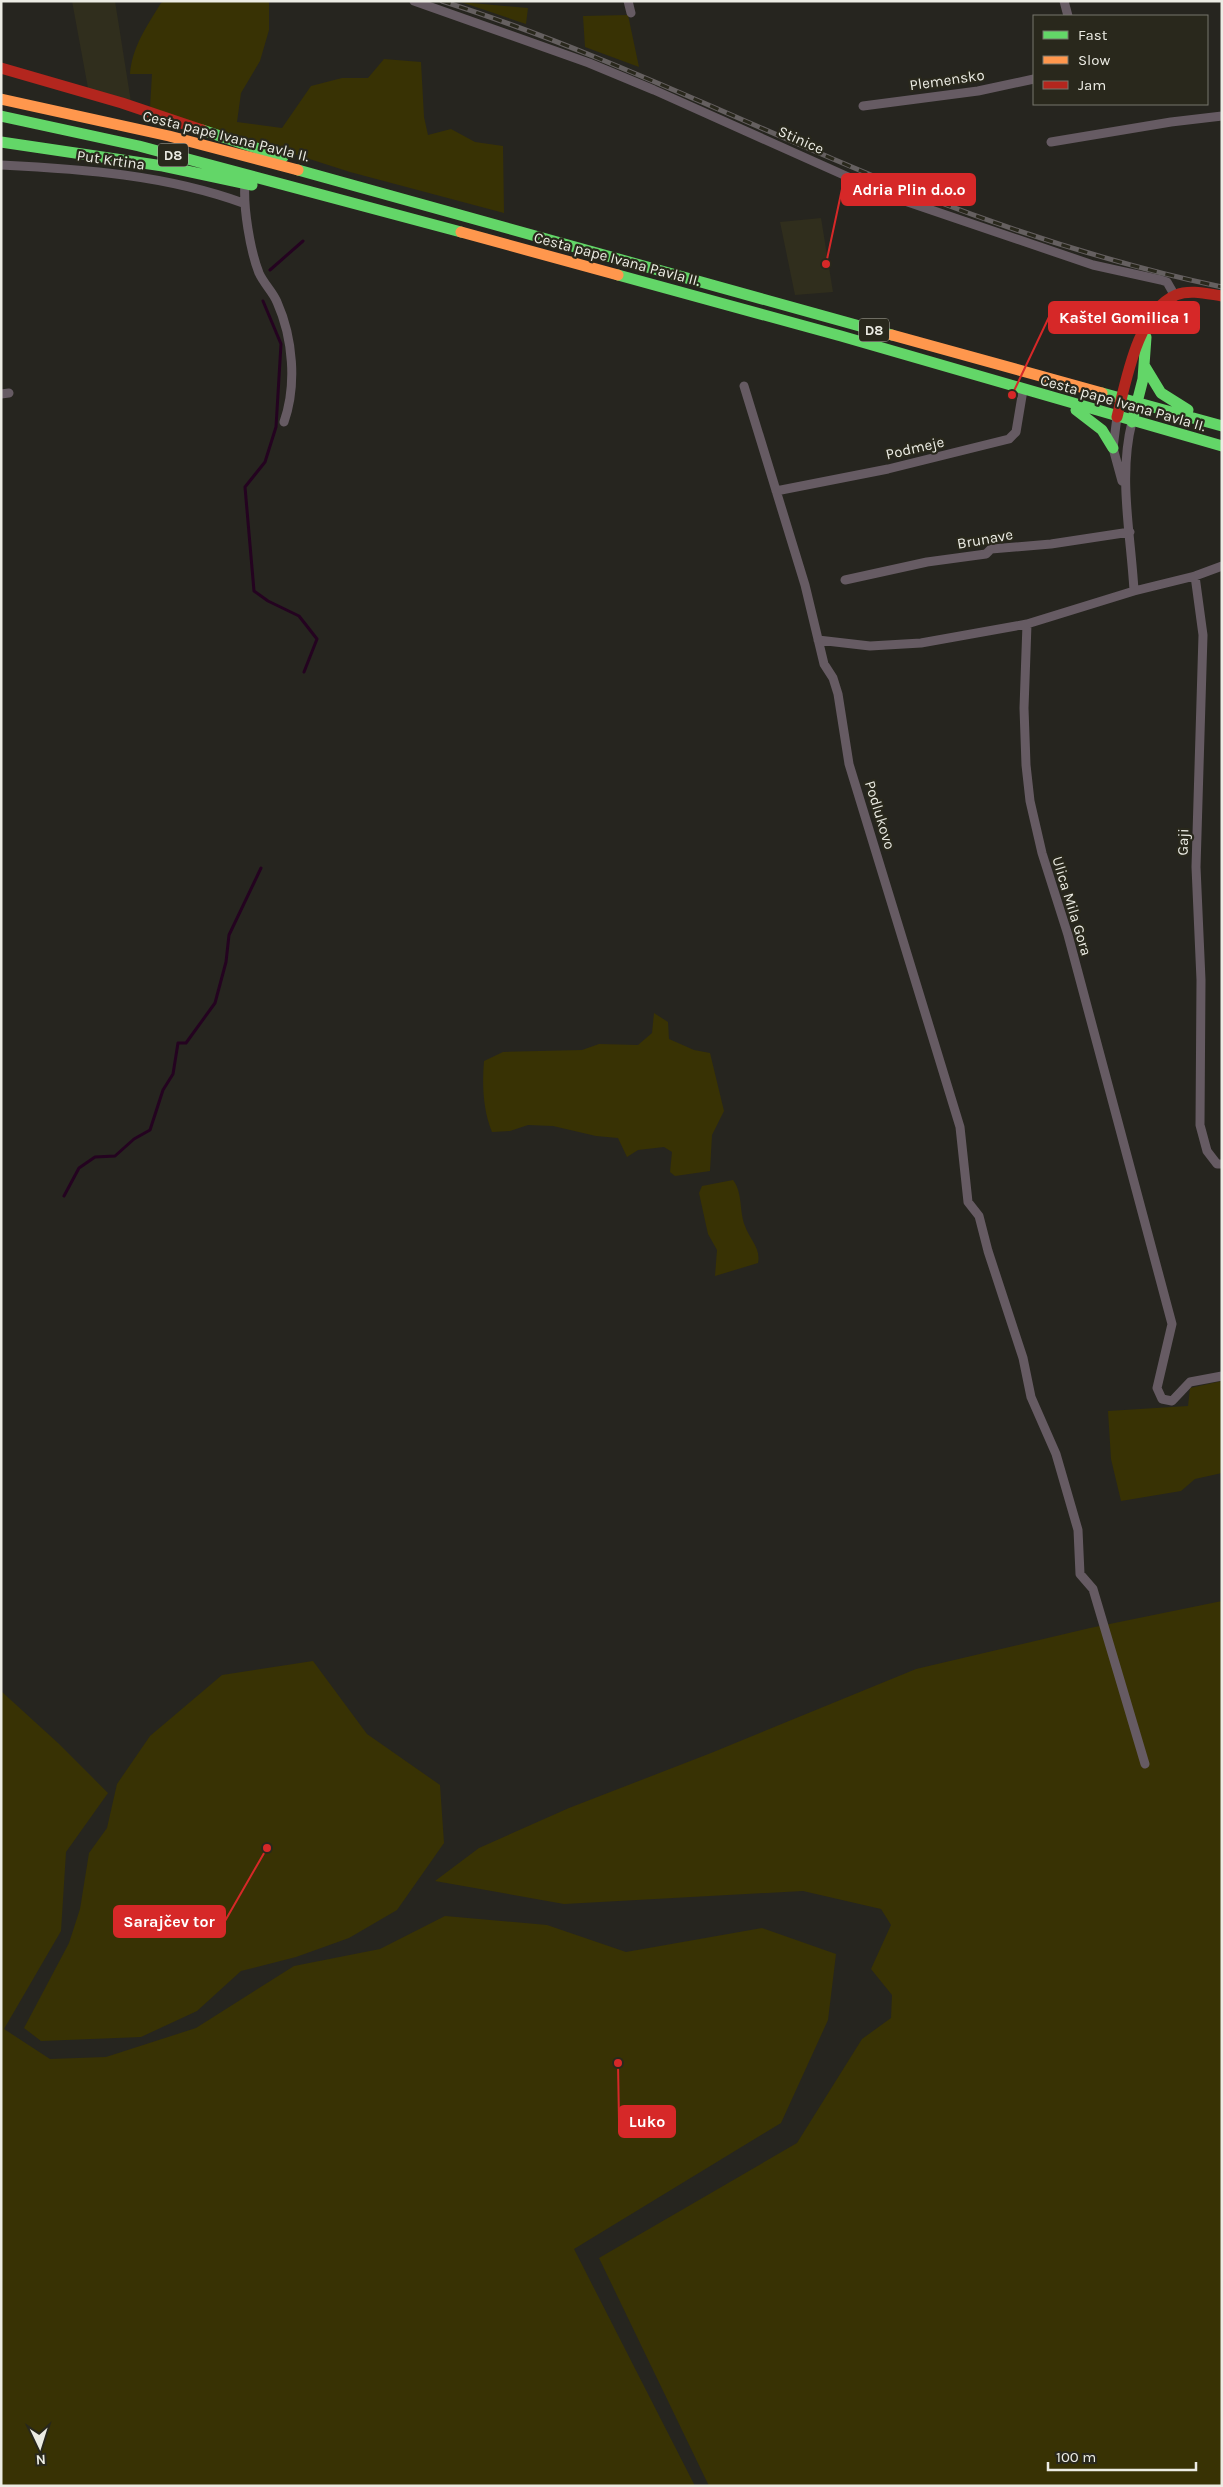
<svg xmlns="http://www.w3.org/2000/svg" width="1223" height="2487" viewBox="0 0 1223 2487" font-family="Karla,sans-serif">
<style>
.built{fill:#302e1d}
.green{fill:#383204}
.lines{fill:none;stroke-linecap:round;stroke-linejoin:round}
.stream{stroke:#240320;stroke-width:3}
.street{stroke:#665b63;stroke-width:9}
.fast{stroke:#63d668;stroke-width:11}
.slow{stroke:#ff974d;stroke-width:11}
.jam{stroke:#b3261e;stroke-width:11}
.rail-casing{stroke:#656060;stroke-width:5}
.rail{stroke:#29281c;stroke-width:3;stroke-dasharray:9;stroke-linecap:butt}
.labels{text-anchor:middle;stroke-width:4.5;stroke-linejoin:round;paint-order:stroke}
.shield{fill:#29281c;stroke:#b2b1a8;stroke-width:1}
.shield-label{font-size:14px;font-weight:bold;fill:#ecece4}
.street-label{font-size:15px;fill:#ecece4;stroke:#29281c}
.leader{fill:none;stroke:#d62828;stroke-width:2}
.callout-dot{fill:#d62828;stroke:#29281c;stroke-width:2}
.callout{fill:#d62828;stroke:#d62828;stroke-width:2}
.callout-label{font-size:16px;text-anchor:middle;font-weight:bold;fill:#fff}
</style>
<rect width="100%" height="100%" fill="#26251f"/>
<!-- built -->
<path class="built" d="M 72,1 L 115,1 L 131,102 L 88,88 Z
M 821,218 L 833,292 L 795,295 L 780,222 Z"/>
<!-- green -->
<path class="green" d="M 165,1 L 269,1 L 269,30 L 260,61 L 241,93 L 237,122 L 282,128 L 311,86 L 342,78 L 368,78 L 384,59 L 421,62 L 424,117 L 428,135 L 451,129 L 475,142 L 503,146 L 504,213 L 350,172 L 150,108 L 152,74 L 130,74 C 132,47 147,26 161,3 Z
M 461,2 L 528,8 L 526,24 Z
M 628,15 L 639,67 L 585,47 L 583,16 Z
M 654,1013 L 668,1022 L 669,1039 L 694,1050 L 710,1053 L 724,1111 L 712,1135 L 710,1171 L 675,1176 L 670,1172 L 672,1152 L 664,1147 L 638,1150 L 627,1157 L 618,1138 L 596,1136 L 553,1126 L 528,1125 L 510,1131 L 492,1132 C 483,1110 482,1085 484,1061 L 503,1052 L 582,1050 L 599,1044 L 638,1045 L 652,1033 Z
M 733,1180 C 743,1193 739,1211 745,1226 C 750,1240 761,1248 758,1263 L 715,1276 L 717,1250 L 708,1234 L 699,1193 L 702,1186 Z
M 1222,1381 L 1222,1473 L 1195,1479 L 1181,1491 L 1121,1501 L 1111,1459 L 1108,1411 L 1188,1406 L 1190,1388 Z
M 1222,1601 L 1222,2486 L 709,2486 L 599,2258 L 797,2143 L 862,2039 L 891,2018 L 892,1995 L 871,1969 L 891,1925 L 881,1909 L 803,1891 L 564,1904 L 435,1881 L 479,1848 L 569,1808 L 711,1753 L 916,1669 L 1090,1628 Z
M 313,1661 L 367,1734 L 440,1785 L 444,1843 L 397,1910 L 349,1938 L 296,1957 L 241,1971 L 197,2011 L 141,2037 L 41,2041 L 24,2028 L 69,1943 L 80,1909 L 89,1853 L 107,1828 L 117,1784 L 150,1736 L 222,1675 Z
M 1,1691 L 58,1743 L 108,1793 L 66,1852 L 61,1931 L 4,2029 L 50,2059 L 106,2057 L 196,2028 L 294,1966 L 380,1949 L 445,1916 L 547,1925 L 626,1952 L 762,1928 L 836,1954 L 828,2020 L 781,2123 L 574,2249 L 695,2486 L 1,2486 Z"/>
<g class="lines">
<!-- stream -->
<path class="stream" d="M 270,270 L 303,241
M 263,301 L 281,344 L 276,427 L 265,462 L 245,487 L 254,591 L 268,601 L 299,616 L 317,639 L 304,672
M 64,1196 L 79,1168 L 95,1157 L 115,1156 L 134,1139 L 150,1130 L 163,1090 L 173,1074 L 178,1043 L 186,1043 L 215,1003 L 226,962 L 229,935 L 261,868"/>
<!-- street -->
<path class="street" d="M 414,1 L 589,63 L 654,90 L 893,197 L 1093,265 L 1161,280 L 1167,282 L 1175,296
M 628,1 L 631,13
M 1064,1 L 1068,16
M 863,106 L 978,91 L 1034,79
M 1051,142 L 1171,122 L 1222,116
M 1,165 C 83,169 166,175 243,203
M 245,183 C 243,207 250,250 259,273 C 264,284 273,292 277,302 C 293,338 297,385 284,422
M 744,386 L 805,585 L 824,664 L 833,678 L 838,694 L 849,764 L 960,1127 L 968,1202 L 979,1216 L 988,1251 L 1023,1358 L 1031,1397 L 1056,1454 L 1078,1530 L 1080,1574 L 1093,1589 L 1145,1764
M 1,394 L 9,393
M 1117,417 L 1113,448 L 1122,481
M 1132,422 C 1118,477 1131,535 1134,591 L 1027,624 L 1024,708 L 1026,765 L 1030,801 L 1042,853 L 1068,935 L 1172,1324 L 1157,1388 L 1162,1399 L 1172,1401 L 1190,1382 L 1222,1376
M 776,491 L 888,469 L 1009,439 L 1016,432 L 1023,390
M 1195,576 L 1222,566
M 845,580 L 927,562 L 986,554 L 991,549 L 1051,544 L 1130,532
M 1134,591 L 1195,576 L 1203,635 L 1196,867 L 1201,980 L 1200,1125 L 1207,1151 L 1217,1164 L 1222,1164
M 818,640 L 870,646 L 921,643 L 1027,624"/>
<!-- fast -->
<path class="fast" d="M 1,116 L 139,146 L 461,232
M 202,130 L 283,157
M 1,142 L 163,166 L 252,185
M 298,170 L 892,335
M 618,275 L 841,336 L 1222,446
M 1144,365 L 1161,393 L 1188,410
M 1102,393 L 1222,426
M 1076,410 L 1102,430 L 1113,448
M 1132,422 L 1143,379 L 1146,337"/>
<!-- slow -->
<path class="slow" d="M 1,99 L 169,136 L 298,170
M 461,232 L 618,275
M 892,335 L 1102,393"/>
<!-- jam -->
<path class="jam" d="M 1,68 L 122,103 L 202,130
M 1117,417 C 1126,381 1138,311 1176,295 C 1190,289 1208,294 1222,296"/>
<defs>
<path id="rail" d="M 442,1 C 577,44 704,104 833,159 C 958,213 1089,259 1222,287"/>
</defs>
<!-- rail casing -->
<use href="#rail" class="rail-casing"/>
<!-- rail -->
<use href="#rail" class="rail"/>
</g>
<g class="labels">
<!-- shield labels -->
<g class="shield">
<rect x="158" y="143.5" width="30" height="23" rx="4"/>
<rect x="859" y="318.5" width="30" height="23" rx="4"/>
</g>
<g class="shield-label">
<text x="173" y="160">D8</text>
<text x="874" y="335">D8</text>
</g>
<!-- street labels -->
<g class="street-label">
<text transform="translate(947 80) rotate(-8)" y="5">Plemensko</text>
<text transform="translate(226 136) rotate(14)" y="5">Cesta pape Ivana Pavla II.</text>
<text transform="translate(801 140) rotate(24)" y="5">Stinice</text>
<text transform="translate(111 160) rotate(8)" y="5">Put Krtina</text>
<text transform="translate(617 259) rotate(15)" y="5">Cesta pape Ivana Pavla II.</text>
<text transform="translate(1123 403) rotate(16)" y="5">Cesta pape Ivana Pavla II.</text>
<text transform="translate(915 448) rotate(-13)" y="5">Podmeje</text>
<text transform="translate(985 539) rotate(-10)" y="5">Brunave</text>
<text transform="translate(880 815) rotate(73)" y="5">Podlukovo</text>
<text transform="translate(1183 842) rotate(-88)" y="5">Gaji</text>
<text transform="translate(1072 906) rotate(73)" y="5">Ulica Mila Gora</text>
</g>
</g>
<!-- callouts -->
<path class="leader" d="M826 264L842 189M1012 395L1049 317M267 1848L225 1921M618 2063L619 2121"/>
<g class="callout-dot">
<circle cx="826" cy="264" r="5"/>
<circle cx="1012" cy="395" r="5"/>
<circle cx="267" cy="1848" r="5"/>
<circle cx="618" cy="2063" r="5"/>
</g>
<g class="callout">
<rect x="842" y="174" width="133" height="31" rx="5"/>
<rect x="1049" y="302" width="150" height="31" rx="5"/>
<rect x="114" y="1906" width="111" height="31" rx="5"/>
<rect x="619" y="2106" width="56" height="31" rx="5"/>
</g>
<g class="callout-label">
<text x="909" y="195">Adria Plin d.o.o</text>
<text x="1124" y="323">Kaštel Gomilica 1</text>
<text x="169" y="1927">Sarajčev tor</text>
<text x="647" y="2127">Luko</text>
</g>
<!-- border -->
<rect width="1223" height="2487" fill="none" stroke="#ecece4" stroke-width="5"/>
<!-- legend -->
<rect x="1033" y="15" width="175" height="90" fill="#29281c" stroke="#77766c"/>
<rect x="1043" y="31" width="25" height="8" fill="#63d668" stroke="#77766c"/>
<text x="1078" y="40" font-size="15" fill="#ecece4">Fast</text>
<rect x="1043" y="56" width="25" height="8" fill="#ff974d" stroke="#77766c"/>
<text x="1078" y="65" font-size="15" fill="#ecece4">Slow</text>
<rect x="1043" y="81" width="25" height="8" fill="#b3261e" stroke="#77766c"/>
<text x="1078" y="90" font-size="15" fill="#ecece4">Jam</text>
<!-- north arrow -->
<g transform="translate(40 2447) rotate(176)" stroke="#29281c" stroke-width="4" paint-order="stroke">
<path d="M0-4L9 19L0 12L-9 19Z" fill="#ecece4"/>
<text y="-8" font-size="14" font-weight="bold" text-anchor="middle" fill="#ecece4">N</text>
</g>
<!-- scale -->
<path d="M1048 2462v8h148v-8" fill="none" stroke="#ecece4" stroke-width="2.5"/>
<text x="1056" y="2462" font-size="15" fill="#ecece4" stroke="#29281c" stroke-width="4" paint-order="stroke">100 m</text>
</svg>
